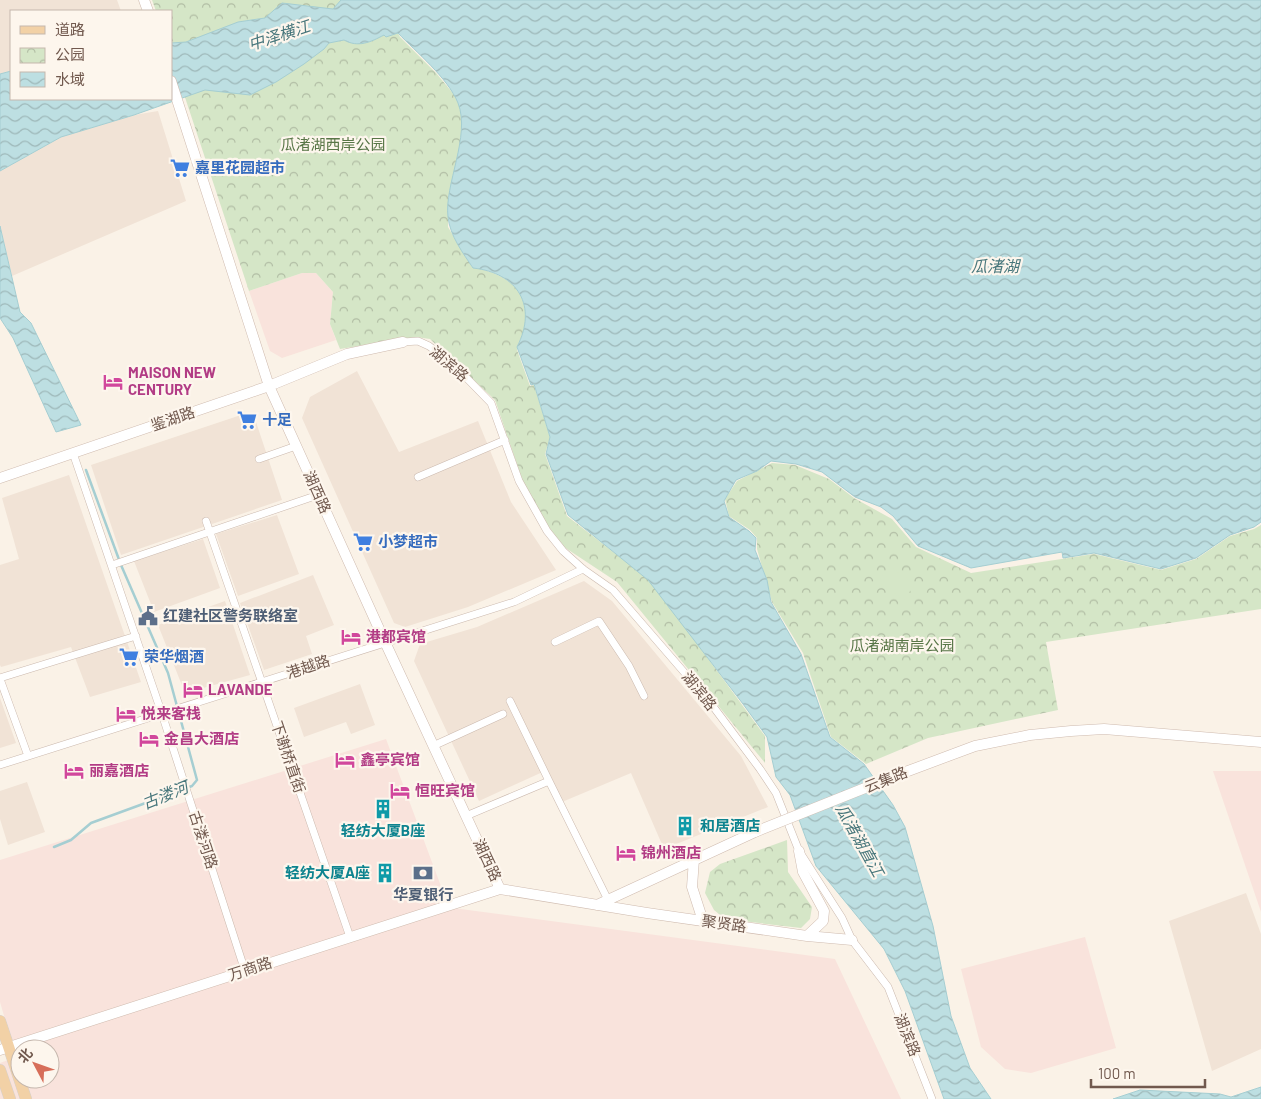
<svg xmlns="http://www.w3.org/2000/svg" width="1261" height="1099" viewBox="0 0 1261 1099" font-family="Barlow,'Noto Sans SC',sans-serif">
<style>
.residential{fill:#f1e3d6}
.commercial{fill:#f9e3dc;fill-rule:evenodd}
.park{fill:url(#park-crowns)}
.pitch{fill:#d5e6c7}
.water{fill:url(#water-waves);stroke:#a5ced2}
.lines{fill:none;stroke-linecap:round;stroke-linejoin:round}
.stream{stroke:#a5ced2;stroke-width:2.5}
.street-casing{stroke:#cbb9ae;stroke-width:8}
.secondary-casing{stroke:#cfbbaf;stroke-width:11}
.primary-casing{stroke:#d7d1cd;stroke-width:12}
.street{stroke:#fff;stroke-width:7}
.secondary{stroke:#fff;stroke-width:10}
.primary{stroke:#f2d1a6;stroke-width:11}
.secondary-bridge-casing{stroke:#cfbbaf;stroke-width:11;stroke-linecap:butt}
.secondary-bridge{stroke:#fff;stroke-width:10}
.labels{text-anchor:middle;stroke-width:4.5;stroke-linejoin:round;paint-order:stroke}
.park-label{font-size:15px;fill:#587647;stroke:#fdf6ed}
.shop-label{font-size:15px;font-weight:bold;fill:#366cbe;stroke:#fdf6ed;text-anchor:start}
.street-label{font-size:15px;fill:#71594e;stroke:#fdf6ed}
.hotel-label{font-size:15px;font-weight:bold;fill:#b23c85;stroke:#fdf6ed;text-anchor:start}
.service-label{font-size:15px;font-weight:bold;fill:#4e5e75;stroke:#fdf6ed;text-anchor:start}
.culture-label{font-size:15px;font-weight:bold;fill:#0d838f;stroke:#fdf6ed;text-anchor:start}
.water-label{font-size:16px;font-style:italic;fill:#47767b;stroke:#fdf6ed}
</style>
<defs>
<pattern id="park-crowns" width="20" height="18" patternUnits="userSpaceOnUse" patternTransform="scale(1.25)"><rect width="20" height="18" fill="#d5e6c7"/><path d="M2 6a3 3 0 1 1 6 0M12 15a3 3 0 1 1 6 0" fill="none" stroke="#b1bda4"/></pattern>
<pattern id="water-waves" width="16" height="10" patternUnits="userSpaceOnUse" patternTransform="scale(1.25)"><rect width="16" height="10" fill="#bddfe2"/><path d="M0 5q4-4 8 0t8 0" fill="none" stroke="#9eb8b9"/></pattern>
</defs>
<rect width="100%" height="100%" fill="#faf2e7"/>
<!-- residential -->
<path class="residential" d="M 0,0 L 117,0 L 121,11 L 11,11 L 11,71 L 0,74 Z
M 158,111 L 186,201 L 12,276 L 0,226 L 0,171 L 61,137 L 134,115 Z
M 357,371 L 399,452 L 478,421 L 511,502 L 556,570 L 468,607 L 405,627 L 394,623 L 302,418 L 310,397 Z
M 238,416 L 248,417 L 256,422 L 282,500 L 121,555 L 91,465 Z
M 69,475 L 141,682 L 90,697 L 71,647 L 1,667 L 0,665 L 0,565 L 19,559 L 2,498 Z
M 277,515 L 299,574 L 238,596 L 216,534 Z
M 203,539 L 220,588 L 154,612 L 134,561 Z
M 313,575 L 334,625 L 306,636 L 312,654 L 264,670 L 240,603 Z
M 584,581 L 612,601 L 741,756 L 768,807 L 664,849 L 631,773 L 562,802 L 547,770 L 479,801 L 414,661 L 420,644 L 477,627 Z
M 225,601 L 250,675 L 185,693 L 158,625 Z
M 360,684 L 375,725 L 351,734 L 346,722 L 304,737 L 294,708 Z
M 0,698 L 16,743 L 0,748 Z
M 27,782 L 45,832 L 8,845 L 0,819 L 0,791 Z
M 1246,893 L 1261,934 L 1261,1049 L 1212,1071 L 1169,921 Z"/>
<!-- commercial -->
<path class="commercial" d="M 302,273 L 316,273 L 333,292 L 330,324 L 336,340 L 282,358 L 270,351 L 249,291 Z
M 386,739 L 448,905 L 453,908 L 835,959 L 901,1099 L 0,1099 L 0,1063 L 16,1057 L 0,1002 L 0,860 ZM 20,1049 L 50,1049 L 50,1079 L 20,1079 Z
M 1213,771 L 1261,771 L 1261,912 Z
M 1085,937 L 1116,1048 L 1031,1073 L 1005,1069 L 981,1047 L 961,969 Z"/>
<!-- park -->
<path class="park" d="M 152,0 L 381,0 L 400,37 L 436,73 L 462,104 L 461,150 L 448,198 L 448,227 L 472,267 C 503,273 531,288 527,325 C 527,333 520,342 517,350 L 530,386 L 534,385 L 550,437 L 545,454 L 567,516 L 643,575 L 657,589 L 765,736 L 765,763 L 617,582 L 564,547 L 543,520 L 522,479 L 495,400 L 430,339 L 416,337 L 340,349 L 330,324 L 333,292 L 316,273 L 302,273 L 249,291 L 171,55 L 171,11 L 156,11 Z
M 772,463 L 795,465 L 829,479 L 854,498 L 892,519 L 916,547 L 971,573 L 1094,554 L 1161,570 L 1196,559 L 1230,536 L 1254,529 L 1261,525 L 1261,609 L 1046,642 L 1058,710 L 928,738 L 866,764 L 831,737 L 803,653 L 772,602 L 757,549 L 757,538 L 750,530 L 729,516 L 725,499 L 737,481 Z
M 787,840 L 788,872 L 812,907 L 810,919 L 801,928 L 725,919 L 714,910 L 705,893 L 710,872 L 720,864 Z"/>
<!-- pitch -->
<path class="pitch" d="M 889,566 L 915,584 L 904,600 L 878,582 Z"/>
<!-- water -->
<path class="water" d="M 341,0 L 1261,0 L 1261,522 L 1254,527 L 1230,535 L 1196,558 L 1161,569 L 1094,553 L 1063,558 L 1062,552 L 971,568 L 918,546 L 893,516 L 881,507 L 855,497 L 822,472 L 796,464 L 771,461 L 757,471 L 736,480 L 724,501 L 729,517 L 749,531 L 756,538 L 755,550 L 767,580 L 771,602 L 801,654 L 830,737 L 864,764 L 893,805 L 905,827 L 933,926 L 951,1016 L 970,1068 L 991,1099 L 944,1099 L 905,991 L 884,949 L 816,866 L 790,795 L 776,777 L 767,737 L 743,704 L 648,580 L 568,515 L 546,454 L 550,437 L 534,384 L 531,385 L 517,347 C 538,306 518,273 473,268 C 463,253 450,236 448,217 C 444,185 471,136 458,103 C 448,78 416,52 398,33 L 386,37 L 384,35 C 371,42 358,48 344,40 L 329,43 L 324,49 L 304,64 L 276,82 L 250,95 L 205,90 L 134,115 L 61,137 L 0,171 L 0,74 L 11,71 L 11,99 L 171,99 L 171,43 L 186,42 L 238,22 L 265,18 L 282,3 L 333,9 Z
M 0,226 L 20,312 L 31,323 L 81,425 L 56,432 L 13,338 L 0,318 Z
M 1261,1087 L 1261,1099 L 1113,1099 L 1140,1090 L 1220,1094 L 1231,1097 Z"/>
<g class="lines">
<!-- stream -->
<path class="stream" d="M 54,847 L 71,840 L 91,823 L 192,786 L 197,780 L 168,673 L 121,565 L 86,470"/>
<defs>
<path id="street" d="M 403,342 L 418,341 L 429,346 L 452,363 L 491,403 L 519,481 L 547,531 L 563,551 L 583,569 L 613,590 L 709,701 L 760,769 L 776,793 L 799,851 L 842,918 L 852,940 L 888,987 L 932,1099
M 73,453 L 162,714 L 245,971
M 259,459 L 296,446
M 418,477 L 505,440
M 206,521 L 350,937
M 112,565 L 318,495
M 555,642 L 599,621 L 629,666 L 644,696
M 0,678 L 136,636
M 0,679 L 28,756
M 510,701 L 549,781
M 433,746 L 503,714
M 0,765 L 514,602 L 583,569
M 466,816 L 549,781 L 608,900"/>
<path id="secondary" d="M 144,0 L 148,11
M 171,81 L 269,386 L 385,642 L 500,889
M 0,478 L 269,386 L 347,354 L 403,342
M 900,774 L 975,746 L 1030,735 L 1071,731 L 1104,729 L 1261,742
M 799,851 L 803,872 L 824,911 L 823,921 L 807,936
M 694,859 L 692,887 L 703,921
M 597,905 L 755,832
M 0,1050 L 500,889 L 647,913 L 807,936 L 852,940"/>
<path id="primary" d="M 0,1021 L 26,1099
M 0,1070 L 10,1099"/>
</defs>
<!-- street casing -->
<use href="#street" class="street-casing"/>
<!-- secondary casing -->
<use href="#secondary" class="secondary-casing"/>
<!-- primary casing -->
<use href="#primary" class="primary-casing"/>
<!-- street -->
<use href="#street" class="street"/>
<!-- secondary -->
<use href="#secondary" class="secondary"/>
<!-- primary -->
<use href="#primary" class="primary"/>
<defs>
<path id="secondary-bridge" d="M 755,832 L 900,774"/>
</defs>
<!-- secondary-bridge casing -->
<use href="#secondary-bridge" class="secondary-bridge-casing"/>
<!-- secondary-bridge -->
<use href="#secondary-bridge" class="secondary-bridge"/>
</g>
<!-- icons -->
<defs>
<symbol id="supermarket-bare" viewBox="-9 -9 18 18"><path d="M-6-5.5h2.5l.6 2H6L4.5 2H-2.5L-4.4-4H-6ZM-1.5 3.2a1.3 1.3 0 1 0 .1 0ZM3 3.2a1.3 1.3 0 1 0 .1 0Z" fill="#3f7fe0" stroke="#fdf6ed" stroke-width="2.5" paint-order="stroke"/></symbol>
<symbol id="hotel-bare" viewBox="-9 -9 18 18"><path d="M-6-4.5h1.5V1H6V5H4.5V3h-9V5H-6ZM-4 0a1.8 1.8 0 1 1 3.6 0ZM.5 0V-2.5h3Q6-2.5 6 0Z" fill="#d1479c" stroke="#fdf6ed" stroke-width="2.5" paint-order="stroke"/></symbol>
<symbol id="civic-bare" viewBox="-9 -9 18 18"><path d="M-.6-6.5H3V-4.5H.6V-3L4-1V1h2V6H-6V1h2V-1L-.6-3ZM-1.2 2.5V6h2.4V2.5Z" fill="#5c6f8a" stroke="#fdf6ed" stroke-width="2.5" paint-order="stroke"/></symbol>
<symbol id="building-bare" viewBox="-9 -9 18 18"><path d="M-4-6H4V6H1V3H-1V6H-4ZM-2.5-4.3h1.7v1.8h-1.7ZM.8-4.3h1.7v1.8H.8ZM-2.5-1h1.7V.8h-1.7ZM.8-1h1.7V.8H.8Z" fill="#0f9aa8" stroke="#fdf6ed" stroke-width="2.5" paint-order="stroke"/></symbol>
<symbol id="bank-bare" viewBox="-9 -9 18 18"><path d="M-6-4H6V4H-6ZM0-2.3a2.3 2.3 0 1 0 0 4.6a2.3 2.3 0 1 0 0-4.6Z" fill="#5c6f8a" stroke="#fdf6ed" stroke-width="2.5" paint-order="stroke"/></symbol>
</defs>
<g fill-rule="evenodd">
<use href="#supermarket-bare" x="166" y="154" width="28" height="28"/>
<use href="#hotel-bare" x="99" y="368" width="28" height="28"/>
<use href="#supermarket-bare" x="233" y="406" width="28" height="28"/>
<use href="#supermarket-bare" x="349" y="528" width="28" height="28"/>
<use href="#civic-bare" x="134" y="602" width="28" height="28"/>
<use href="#hotel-bare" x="337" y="623" width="28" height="28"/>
<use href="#supermarket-bare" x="115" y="643" width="28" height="28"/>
<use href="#hotel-bare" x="179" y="676" width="28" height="28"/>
<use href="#hotel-bare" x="112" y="700" width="28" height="28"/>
<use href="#hotel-bare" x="135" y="725" width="28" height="28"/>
<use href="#hotel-bare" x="331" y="746" width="28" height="28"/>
<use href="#hotel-bare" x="60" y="757" width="28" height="28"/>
<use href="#hotel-bare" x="386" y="777" width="28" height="28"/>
<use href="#building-bare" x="369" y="795" width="28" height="28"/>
<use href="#building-bare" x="671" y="812" width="28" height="28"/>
<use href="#hotel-bare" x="612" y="839" width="28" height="28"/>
<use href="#building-bare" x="371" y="859" width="28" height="28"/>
<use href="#bank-bare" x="409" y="859" width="28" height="28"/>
</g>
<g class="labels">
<!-- park labels -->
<g class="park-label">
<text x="333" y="150">瓜渚湖西岸公园</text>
<text x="902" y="651">瓜渚湖南岸公园</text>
</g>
<!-- shop labels -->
<g class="shop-label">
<text x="195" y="173">嘉里花园超市</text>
<text x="262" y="425">十足</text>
<text x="378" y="547">小梦超市</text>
<text x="144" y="662">荣华烟酒</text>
</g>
<!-- street labels -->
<g class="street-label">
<text transform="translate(449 364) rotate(40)" y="5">湖滨路</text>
<text transform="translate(173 419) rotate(-19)" y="5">鉴湖路</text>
<text transform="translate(317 492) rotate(66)" y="5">湖西路</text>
<text transform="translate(308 667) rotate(-18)" y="5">港越路</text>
<text transform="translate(699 691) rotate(51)" y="5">湖滨路</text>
<text transform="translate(288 757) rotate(71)" y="5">下谢桥直街</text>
<text transform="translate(886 780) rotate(-22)" y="5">云集路</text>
<text transform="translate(203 840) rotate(72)" y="5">古溇河路</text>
<text transform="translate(487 860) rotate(65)" y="5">湖西路</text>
<text transform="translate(724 924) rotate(8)" y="5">聚贤路</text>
<text transform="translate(250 969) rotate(-18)" y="5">万商路</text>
<text transform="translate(907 1035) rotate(68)" y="5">湖滨路</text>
</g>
<!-- hotel labels -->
<g class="hotel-label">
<text x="128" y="378">MAISON NEW<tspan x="128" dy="17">CENTURY</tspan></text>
<text x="366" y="642">港都宾馆</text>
<text x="208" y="695">LAVANDE</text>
<text x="141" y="719">悦来客栈</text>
<text x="164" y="744">金昌大酒店</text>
<text x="360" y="765">鑫亭宾馆</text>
<text x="89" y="776">丽嘉酒店</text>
<text x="415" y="796">恒旺宾馆</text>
<text x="641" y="858">锦州酒店</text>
</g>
<!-- service labels -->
<g class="service-label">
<text x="163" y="621">红建社区警务联络室</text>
<text x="423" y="900" text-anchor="middle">华夏银行</text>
</g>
<!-- culture labels -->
<g class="culture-label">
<text x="700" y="831">和居酒店</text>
<text x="383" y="836" text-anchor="middle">轻纺大厦B座</text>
<text x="370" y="878" text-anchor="end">轻纺大厦A座</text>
</g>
<!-- water labels -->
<g class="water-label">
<text transform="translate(279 35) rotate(-18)" y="6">中泽横江</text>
<text x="995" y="272">瓜渚湖</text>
<text transform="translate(165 795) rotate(-22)" y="6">古溇河</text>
<text transform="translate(860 840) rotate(61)" y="6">瓜渚湖直江</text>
</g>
</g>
<!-- legend -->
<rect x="10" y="10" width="162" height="90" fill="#fdf6ed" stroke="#c5b7ad"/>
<rect x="20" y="26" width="25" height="8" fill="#f2d1a6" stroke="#c5b7ad"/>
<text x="55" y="35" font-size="15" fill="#71594e">道路</text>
<rect x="20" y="48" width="25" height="15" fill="url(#park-crowns)" stroke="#c5b7ad"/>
<text x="55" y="60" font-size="15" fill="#71594e">公园</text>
<rect x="20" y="72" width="25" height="15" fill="url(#water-waves)" stroke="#c5b7ad"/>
<text x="55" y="85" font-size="15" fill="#71594e">水域</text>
<!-- north arrow -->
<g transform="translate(35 1064) rotate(311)"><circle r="24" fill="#fdf6ed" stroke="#c5b7ad"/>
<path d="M0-4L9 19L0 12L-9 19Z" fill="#d76e59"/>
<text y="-8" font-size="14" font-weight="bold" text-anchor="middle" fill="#71594e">北</text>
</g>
<!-- scale -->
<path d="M1091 1079v8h114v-8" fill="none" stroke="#71594e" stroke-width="2.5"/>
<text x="1098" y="1079" font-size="15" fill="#71594e" stroke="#fdf6ed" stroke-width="4" paint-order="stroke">100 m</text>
</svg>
